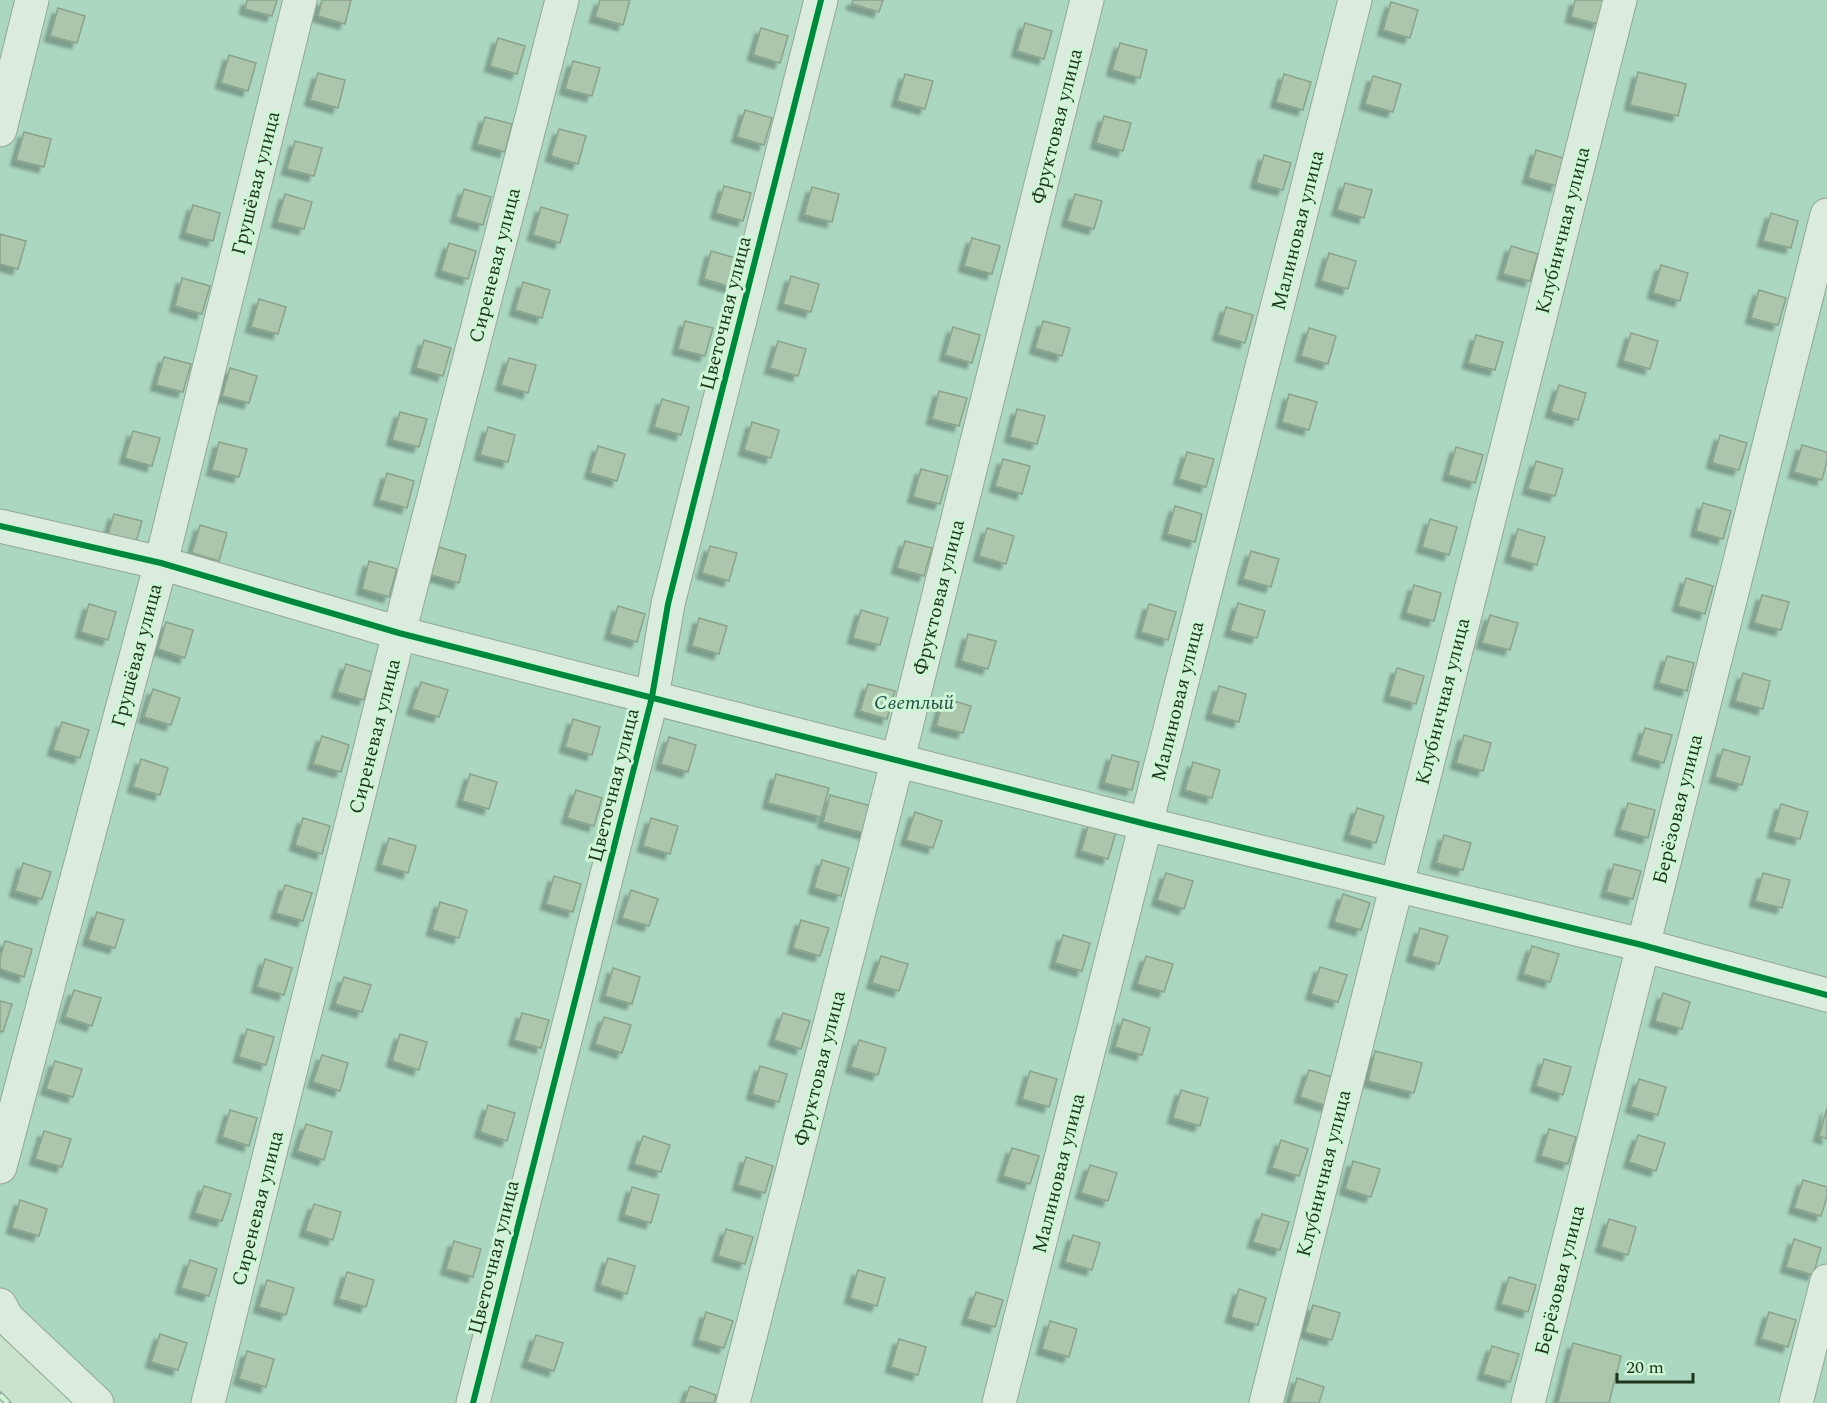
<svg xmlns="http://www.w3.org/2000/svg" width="1827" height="1403" viewBox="0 0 1827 1403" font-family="Spectral,serif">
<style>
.green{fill:#abd6c0}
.building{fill:#abc6ac;stroke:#8aa38b;stroke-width:1.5;filter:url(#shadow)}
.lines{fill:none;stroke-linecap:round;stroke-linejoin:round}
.minor-casing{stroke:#93a895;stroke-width:35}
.minor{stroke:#dbebde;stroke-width:33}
.rail-casing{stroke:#9caa9e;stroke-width:7}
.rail{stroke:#cef5d6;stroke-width:4.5;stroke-dasharray:14;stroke-linecap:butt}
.cycleway-casing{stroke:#cef5d6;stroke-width:10}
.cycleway{stroke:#00873e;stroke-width:6}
.labels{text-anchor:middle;stroke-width:6;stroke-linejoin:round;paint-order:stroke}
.street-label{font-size:20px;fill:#1c351c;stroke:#cef5d6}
.park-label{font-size:20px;font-style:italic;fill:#225246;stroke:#cef5d6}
</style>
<defs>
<filter id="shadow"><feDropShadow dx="-5.5" dy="5.5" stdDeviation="1.5" flood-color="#0004"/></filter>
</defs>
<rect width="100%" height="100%" fill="#c9e3ce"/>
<!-- green -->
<path class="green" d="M 0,0 L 1827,0 L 1827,1403 L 78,1403 L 0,1322 Z"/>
<!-- building -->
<path class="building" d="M 247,0 L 277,0 L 272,16 L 245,9 Z
M 322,0 L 351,0 L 345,24 L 318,16 Z
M 600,0 L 630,0 L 623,25 L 595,17 Z
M 853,0 L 883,0 L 879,12 L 852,4 Z
M 1575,0 L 1605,0 L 1598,24 L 1571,17 Z
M 1391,2 L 1418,10 L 1410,38 L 1383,30 Z
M 58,8 L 85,16 L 77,43 L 50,36 Z
M 1025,23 L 1052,31 L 1044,59 L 1017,51 Z
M 761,28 L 788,36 L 780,63 L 753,55 Z
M 498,38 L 525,46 L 517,74 L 490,66 Z
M 1120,43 L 1147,50 L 1140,78 L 1112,70 Z
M 229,55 L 256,63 L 248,91 L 221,83 Z
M 573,61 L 600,68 L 592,96 L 565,89 Z
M 1638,72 L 1686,84 L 1678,116 L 1630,105 Z
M 318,73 L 345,80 L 338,108 L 310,100 Z
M 905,74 L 933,81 L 925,109 L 897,101 Z
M 1284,74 L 1311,82 L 1303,110 L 1276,102 Z
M 1373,76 L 1401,84 L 1393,112 L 1365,104 Z
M 745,110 L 772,118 L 764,145 L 737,137 Z
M 1104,116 L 1131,123 L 1123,151 L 1096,143 Z
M 485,117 L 512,124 L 505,152 L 477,144 Z
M 559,129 L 586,136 L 578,164 L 551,156 Z
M 24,132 L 51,139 L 44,167 L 16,160 Z
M 295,141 L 322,148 L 314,176 L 287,169 Z
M 1536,150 L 1563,158 L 1556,186 L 1528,178 Z
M 1264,155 L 1291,163 L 1283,190 L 1256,183 Z
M 1345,183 L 1372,190 L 1364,218 L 1337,210 Z
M 724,186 L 751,193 L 743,221 L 716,213 Z
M 812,187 L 839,194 L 832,222 L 804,215 Z
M 464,189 L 491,197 L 483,225 L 456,217 Z
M 285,194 L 312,202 L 304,229 L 277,222 Z
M 1075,194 L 1102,201 L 1094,229 L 1067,221 Z
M 193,205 L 220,213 L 213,241 L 185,233 Z
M 541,207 L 568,215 L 560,243 L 533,235 Z
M 1771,213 L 1798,221 L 1791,248 L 1763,241 Z
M 0,234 L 26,241 L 18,269 L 0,264 Z
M 972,238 L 1000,246 L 992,274 L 964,266 Z
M 449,243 L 476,251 L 468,279 L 441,271 Z
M 1511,246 L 1538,254 L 1530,281 L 1503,274 Z
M 711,251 L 739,259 L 731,287 L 704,279 Z
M 1329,253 L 1356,261 L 1348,289 L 1321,281 Z
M 1661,265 L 1688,273 L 1680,301 L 1653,293 Z
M 791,276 L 819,284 L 811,312 L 783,304 Z
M 182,278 L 210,286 L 202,314 L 175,306 Z
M 523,282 L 550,290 L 542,318 L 515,310 Z
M 1759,290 L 1786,298 L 1778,325 L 1751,318 Z
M 259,299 L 286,307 L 278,334 L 251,327 Z
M 1226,307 L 1253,315 L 1245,343 L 1218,335 Z
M 685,321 L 713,328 L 705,356 L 678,349 Z
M 1043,321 L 1070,328 L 1062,356 L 1035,348 Z
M 953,327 L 980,335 L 972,363 L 945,355 Z
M 1309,328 L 1336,336 L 1328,364 L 1301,356 Z
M 1631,333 L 1658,341 L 1650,369 L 1623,361 Z
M 1476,335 L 1503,342 L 1495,370 L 1468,363 Z
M 424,340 L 451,348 L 443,376 L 416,368 Z
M 778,341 L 806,349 L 798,376 L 770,368 Z
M 164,357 L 191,364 L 183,392 L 156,385 Z
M 509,358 L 536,365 L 528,393 L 501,385 Z
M 230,368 L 257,376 L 249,403 L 222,396 Z
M 1559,385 L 1586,393 L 1578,420 L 1551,412 Z
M 939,391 L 967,398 L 959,426 L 932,419 Z
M 1289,394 L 1317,402 L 1309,430 L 1282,422 Z
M 662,399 L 689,407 L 681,435 L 654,427 Z
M 1017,409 L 1045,416 L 1037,444 L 1010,437 Z
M 400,412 L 427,419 L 419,447 L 392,440 Z
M 752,422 L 779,430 L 771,458 L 744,450 Z
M 488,427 L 515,435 L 508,462 L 480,455 Z
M 133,431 L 160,438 L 152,466 L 125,458 Z
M 1720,435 L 1747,443 L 1739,470 L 1712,463 Z
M 219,442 L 247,449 L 239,477 L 212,470 Z
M 1802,445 L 1827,452 L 1827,461 L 1822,480 L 1794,472 Z
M 598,446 L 625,454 L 617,481 L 590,473 Z
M 1456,447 L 1483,455 L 1475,483 L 1448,475 Z
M 1187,452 L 1214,459 L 1206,487 L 1179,479 Z
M 1003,459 L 1030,466 L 1022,494 L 995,486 Z
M 1536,461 L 1563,469 L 1555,496 L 1528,489 Z
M 921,469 L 948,476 L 940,504 L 913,497 Z
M 387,473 L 414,481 L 407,508 L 379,500 Z
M 1703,503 L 1731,511 L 1723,539 L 1696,531 Z
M 1175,506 L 1202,514 L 1195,542 L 1167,534 Z
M 114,514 L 142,521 L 134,549 L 106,541 Z
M 1430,519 L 1457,527 L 1449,555 L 1422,547 Z
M 200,525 L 227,533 L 219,561 L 192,553 Z
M 987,528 L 1014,536 L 1006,564 L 979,556 Z
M 1518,529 L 1545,537 L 1537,565 L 1510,557 Z
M 905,541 L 932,548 L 924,576 L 897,568 Z
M 710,546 L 737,553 L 729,581 L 702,573 Z
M 439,547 L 466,555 L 459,583 L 431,575 Z
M 1251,551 L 1279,559 L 1271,587 L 1243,579 Z
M 369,561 L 397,569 L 389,597 L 362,589 Z
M 1686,578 L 1713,586 L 1705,614 L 1678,606 Z
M 1414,585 L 1441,593 L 1434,621 L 1406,613 Z
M 1762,595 L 1789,602 L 1781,630 L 1754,623 Z
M 1238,603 L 1265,611 L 1257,638 L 1230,631 Z
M 89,604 L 116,612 L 108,640 L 81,632 Z
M 1149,604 L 1176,612 L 1168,640 L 1141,632 Z
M 618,606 L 645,614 L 637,642 L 610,634 Z
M 861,610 L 888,618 L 880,645 L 853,638 Z
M 1490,615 L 1518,623 L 1510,650 L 1482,643 Z
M 699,618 L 727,626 L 719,654 L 692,646 Z
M 166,622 L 193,630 L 185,658 L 158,649 Z
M 968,634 L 996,641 L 988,669 L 961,661 Z
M 1667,656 L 1694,663 L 1687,691 L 1659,683 Z
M 346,664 L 372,672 L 364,700 L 337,692 Z
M 1397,668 L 1424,676 L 1416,704 L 1389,696 Z
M 1743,673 L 1770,681 L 1763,709 L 1735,701 Z
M 421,682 L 448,690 L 439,717 L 412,709 Z
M 868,684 L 895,691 L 887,719 L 860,711 Z
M 1219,686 L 1246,694 L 1239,722 L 1211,714 Z
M 153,689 L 180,698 L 171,725 L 144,717 Z
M 944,698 L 971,706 L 963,733 L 936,726 Z
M 573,719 L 600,727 L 592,755 L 565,747 Z
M 62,722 L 89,730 L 80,758 L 53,750 Z
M 1645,728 L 1672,735 L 1664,763 L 1637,755 Z
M 1464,735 L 1491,743 L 1483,771 L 1456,763 Z
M 322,736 L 349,745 L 341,772 L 313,764 Z
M 669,737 L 696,745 L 688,772 L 661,764 Z
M 1723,749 L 1750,757 L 1742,785 L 1715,777 Z
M 1112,755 L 1139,762 L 1132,790 L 1104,783 Z
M 141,759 L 168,768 L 160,795 L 133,787 Z
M 1193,762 L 1220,770 L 1212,798 L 1185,790 Z
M 470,774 L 497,782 L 489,809 L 462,801 Z
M 776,774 L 829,788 L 821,817 L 768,803 Z
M 576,790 L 602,798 L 594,826 L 567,818 Z
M 830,795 L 875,807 L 867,834 L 823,822 Z
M 1628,803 L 1655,810 L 1648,838 L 1620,830 Z
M 1781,804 L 1808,812 L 1800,839 L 1773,832 Z
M 1357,808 L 1384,816 L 1376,843 L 1349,835 Z
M 915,812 L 942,821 L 933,848 L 906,840 Z
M 303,818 L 330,826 L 322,854 L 295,845 Z
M 651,818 L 678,826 L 670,854 L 643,846 Z
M 1089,823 L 1116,832 L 1108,859 L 1081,851 Z
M 1444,835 L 1471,843 L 1463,870 L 1436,863 Z
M 389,838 L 416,846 L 408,873 L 381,865 Z
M 822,860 L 849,868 L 841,896 L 814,888 Z
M 23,863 L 51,872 L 42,899 L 15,891 Z
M 1614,864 L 1641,871 L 1633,899 L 1606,892 Z
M 1166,873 L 1193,881 L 1184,909 L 1157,900 Z
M 1763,873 L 1790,880 L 1782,908 L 1755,901 Z
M 554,876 L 581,884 L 573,912 L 546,904 Z
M 285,885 L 312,893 L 303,921 L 276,913 Z
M 631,890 L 658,899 L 649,926 L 622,918 Z
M 1343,894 L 1370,903 L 1361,930 L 1334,922 Z
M 440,902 L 467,910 L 459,938 L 432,930 Z
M 97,912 L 124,920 L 115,948 L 88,940 Z
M 801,920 L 829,928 L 820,956 L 793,948 Z
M 1420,928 L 1448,936 L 1439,964 L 1412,956 Z
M 1063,935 L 1090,943 L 1082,971 L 1055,963 Z
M 5,941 L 32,949 L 24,977 L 0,969 L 0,958 Z
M 1532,946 L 1559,954 L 1550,982 L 1523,974 Z
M 881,956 L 908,964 L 899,991 L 872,983 Z
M 1146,956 L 1173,964 L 1164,992 L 1137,984 Z
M 265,959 L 292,968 L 284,995 L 257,987 Z
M 1320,967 L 1347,975 L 1338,1002 L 1311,994 Z
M 613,968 L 640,977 L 632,1004 L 605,996 Z
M 344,977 L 371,985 L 362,1012 L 335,1004 Z
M 74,990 L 101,998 L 92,1026 L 65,1017 Z
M 1663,993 L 1690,1002 L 1682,1029 L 1655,1021 Z
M 0,1001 L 12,1004 L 3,1032 L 0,1031 Z
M 522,1013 L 549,1020 L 541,1048 L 514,1040 Z
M 783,1013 L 810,1021 L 801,1049 L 774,1040 Z
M 604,1017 L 631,1025 L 622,1053 L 595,1044 Z
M 1123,1019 L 1150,1028 L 1142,1055 L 1115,1047 Z
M 247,1029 L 274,1037 L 266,1065 L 239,1057 Z
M 400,1034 L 427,1042 L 419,1070 L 392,1061 Z
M 859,1040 L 886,1048 L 878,1075 L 851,1067 Z
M 1375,1051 L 1422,1063 L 1414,1093 L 1368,1081 Z
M 322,1055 L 348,1063 L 340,1091 L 313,1082 Z
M 1544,1059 L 1571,1067 L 1563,1095 L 1536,1086 Z
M 55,1061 L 82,1069 L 73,1097 L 46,1089 Z
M 760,1066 L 787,1074 L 779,1102 L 752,1094 Z
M 1309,1070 L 1336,1078 L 1327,1106 L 1300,1097 Z
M 1030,1071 L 1057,1079 L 1049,1107 L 1022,1099 Z
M 1639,1079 L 1666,1087 L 1658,1115 L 1631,1107 Z
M 1181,1090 L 1208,1098 L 1200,1126 L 1173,1118 Z
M 488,1105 L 515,1113 L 507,1141 L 480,1132 Z
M 1827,1108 L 1827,1139 L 1819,1136 Z
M 230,1110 L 257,1118 L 249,1146 L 222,1137 Z
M 306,1124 L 332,1132 L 324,1160 L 297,1151 Z
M 1549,1129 L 1576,1137 L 1568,1164 L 1541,1156 Z
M 44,1131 L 71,1139 L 62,1167 L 35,1159 Z
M 1638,1135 L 1665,1143 L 1656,1171 L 1629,1162 Z
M 643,1136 L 670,1145 L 661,1172 L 634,1164 Z
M 1281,1140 L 1308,1149 L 1299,1176 L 1272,1168 Z
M 1012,1148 L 1039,1156 L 1030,1184 L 1003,1176 Z
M 746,1157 L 773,1166 L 765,1193 L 738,1185 Z
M 1353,1161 L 1380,1169 L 1371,1197 L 1345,1189 Z
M 1090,1165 L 1117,1173 L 1108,1201 L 1081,1193 Z
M 1803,1180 L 1827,1187 L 1827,1197 L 1821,1216 L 1794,1208 Z
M 204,1186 L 231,1194 L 222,1221 L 195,1213 Z
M 632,1187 L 659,1195 L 651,1223 L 624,1215 Z
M 20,1200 L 47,1209 L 39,1236 L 12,1228 Z
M 314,1204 L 341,1212 L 333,1240 L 305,1231 Z
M 1262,1214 L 1289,1222 L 1280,1250 L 1253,1242 Z
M 1609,1219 L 1636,1227 L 1628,1255 L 1601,1247 Z
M 726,1229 L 753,1237 L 745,1264 L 718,1256 Z
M 1073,1235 L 1100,1243 L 1092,1270 L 1065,1262 Z
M 1794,1239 L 1821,1248 L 1813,1275 L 1786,1267 Z
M 454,1241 L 481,1249 L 473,1277 L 446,1269 Z
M 608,1258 L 635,1266 L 627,1294 L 600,1285 Z
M 190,1260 L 217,1269 L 209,1296 L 181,1288 Z
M 858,1270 L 885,1278 L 877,1306 L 850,1298 Z
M 347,1272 L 374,1280 L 366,1307 L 339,1299 Z
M 1509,1277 L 1536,1285 L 1528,1312 L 1501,1304 Z
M 267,1280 L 294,1288 L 286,1315 L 259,1307 Z
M 1239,1289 L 1266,1298 L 1258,1325 L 1231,1317 Z
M 976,1292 L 1003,1300 L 995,1327 L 967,1319 Z
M 1313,1305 L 1340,1313 L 1332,1340 L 1305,1332 Z
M 706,1312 L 733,1321 L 724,1348 L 698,1340 Z
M 1769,1312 L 1796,1320 L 1788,1347 L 1761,1339 Z
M 1050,1321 L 1077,1329 L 1069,1357 L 1042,1349 Z
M 160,1334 L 187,1343 L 178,1370 L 151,1362 Z
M 536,1335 L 563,1343 L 554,1371 L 527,1362 Z
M 899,1339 L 926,1347 L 918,1375 L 891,1367 Z
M 1573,1343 L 1621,1356 L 1609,1403 L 1558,1403 Z
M 1492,1346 L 1519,1354 L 1510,1382 L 1483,1374 Z
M 247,1351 L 274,1359 L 266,1387 L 239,1379 Z
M 1297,1378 L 1324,1387 L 1319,1403 L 1290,1403 Z
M 690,1386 L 716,1395 L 714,1403 L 684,1403 Z"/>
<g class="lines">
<defs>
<path id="minor" d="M 0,130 L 32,0
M 0,526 L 161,563 L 399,633 L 1146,824 L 1642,945 L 1827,995
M 0,1167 L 161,563 L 300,0
M 0,1305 L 7,1318 L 97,1403
M 208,1403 L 399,633 L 562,0
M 473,1403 L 652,697 L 668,604 L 821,0
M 733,1403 L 898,759 L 1087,0
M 999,1403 L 1355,0
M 1266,1403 L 1620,0
M 1528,1403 L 1827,215
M 1796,1403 L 1827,1281"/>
</defs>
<!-- minor casing -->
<use href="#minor" class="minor-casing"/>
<!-- minor -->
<use href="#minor" class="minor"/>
<defs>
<path id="rail" d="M 0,1395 L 8,1403"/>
</defs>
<!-- rail casing -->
<use href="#rail" class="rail-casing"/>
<!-- rail -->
<use href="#rail" class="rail"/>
<defs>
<path id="cycleway" d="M 0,526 L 161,563 L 399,633 L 1146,824 L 1642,945 L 1827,995
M 473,1403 L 652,697 L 668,604 L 821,0"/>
</defs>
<!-- cycleway casing -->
<use href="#cycleway" class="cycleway-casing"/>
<!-- cycleway -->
<use href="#cycleway" class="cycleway"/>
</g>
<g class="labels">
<!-- street labels -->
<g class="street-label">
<text transform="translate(1056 126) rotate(-76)" y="7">Фруктовая улица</text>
<text transform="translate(255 183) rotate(-76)" y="7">Грушёвая улица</text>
<text transform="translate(1297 230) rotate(-76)" y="7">Малиновая улица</text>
<text transform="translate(1562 230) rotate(-76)" y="7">Клубничная улица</text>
<text transform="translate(494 265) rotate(-76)" y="7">Сиреневая улица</text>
<text transform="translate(725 313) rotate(-76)" y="7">Цветочная улица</text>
<text transform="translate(938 597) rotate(-76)" y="7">Фруктовая улица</text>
<text transform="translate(136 655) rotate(-75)" y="7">Грушёвая улица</text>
<text transform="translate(1177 701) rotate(-76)" y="7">Малиновая улица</text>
<text transform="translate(1442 701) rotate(-76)" y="7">Клубничная улица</text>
<text transform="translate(374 736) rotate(-76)" y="7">Сиреневая улица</text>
<text transform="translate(613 785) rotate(-76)" y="7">Цветочная улица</text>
<text transform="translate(1677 809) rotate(-76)" y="7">Берёзовая улица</text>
<text transform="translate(819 1068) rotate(-76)" y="7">Фруктовая улица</text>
<text transform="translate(1058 1173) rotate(-76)" y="7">Малиновая улица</text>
<text transform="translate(1323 1173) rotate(-76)" y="7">Клубничная улица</text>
<text transform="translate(257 1208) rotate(-76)" y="7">Сиреневая улица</text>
<text transform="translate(493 1257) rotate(-76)" y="7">Цветочная улица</text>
<text transform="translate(1559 1280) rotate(-76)" y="7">Берёзовая улица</text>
</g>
<!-- park labels -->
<g class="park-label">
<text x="914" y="709">Светлый</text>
</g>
</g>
<!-- scale -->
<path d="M1617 1373v9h76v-9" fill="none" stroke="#1c351c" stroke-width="3"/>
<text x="1626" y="1373" font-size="18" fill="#1c351c" stroke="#cef5d6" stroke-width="4.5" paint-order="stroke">20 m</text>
</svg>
